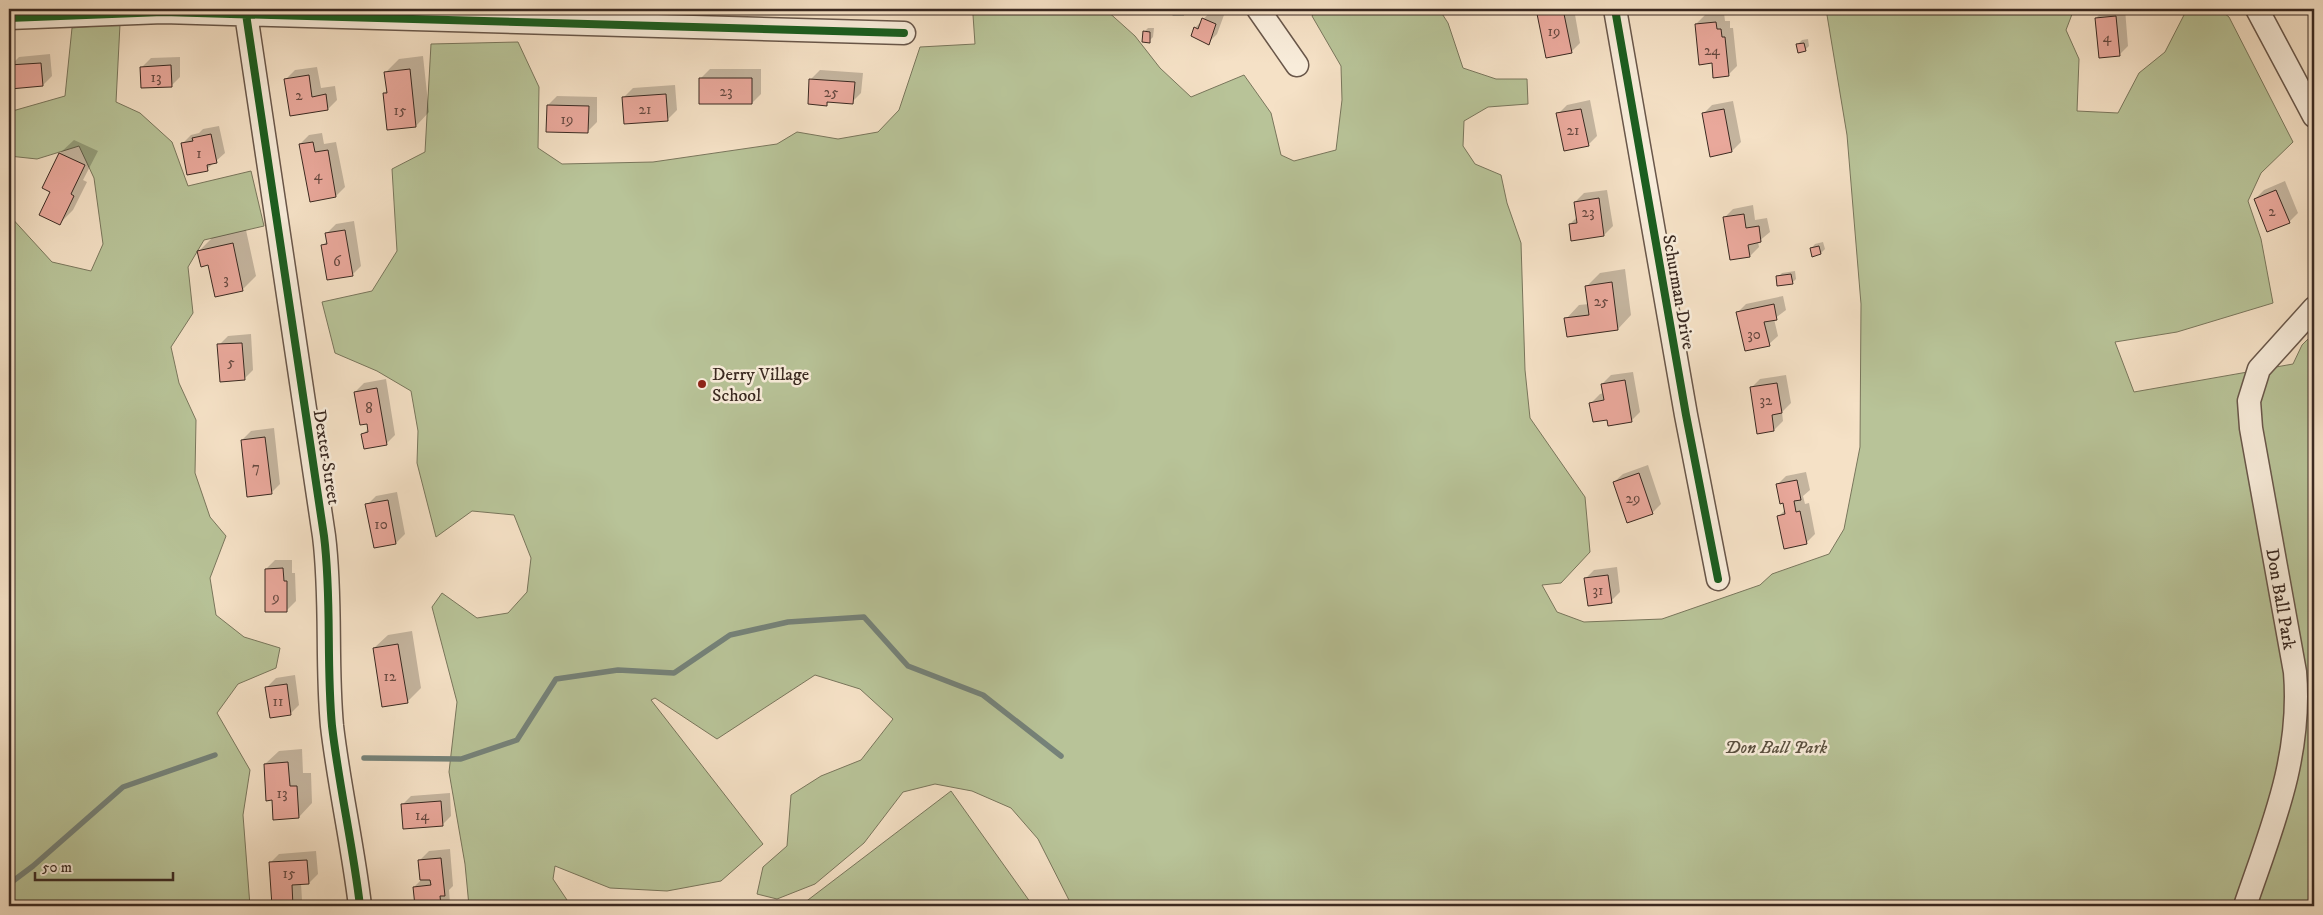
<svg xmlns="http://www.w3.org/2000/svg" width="2323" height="915" viewBox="0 0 2323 915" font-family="'IM FELL DW Pica',serif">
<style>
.green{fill:#b8c398;stroke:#79765c}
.water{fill:#9cbeb3;stroke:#758279}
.shadow{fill:#0003}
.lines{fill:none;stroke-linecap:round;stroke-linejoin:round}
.stream{stroke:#758279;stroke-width:5.5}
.building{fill:#e9a89b;stroke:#3a2921}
.minor-casing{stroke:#69574a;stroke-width:25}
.minor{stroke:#f8ecda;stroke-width:22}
.cycleway-casing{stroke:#f8ecda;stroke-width:11}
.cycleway{stroke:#1b5e20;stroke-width:8}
.poi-dot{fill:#8f2418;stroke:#f8ecda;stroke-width:2}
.labels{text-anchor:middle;stroke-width:5;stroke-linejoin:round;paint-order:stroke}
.number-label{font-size:15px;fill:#664940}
.street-label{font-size:18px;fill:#3a2921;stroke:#f8ecda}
.poi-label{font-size:18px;fill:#3a2921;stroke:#f8ecda;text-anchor:start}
.park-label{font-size:18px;font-style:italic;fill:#5a503f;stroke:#f8ecda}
</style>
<rect width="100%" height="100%" fill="#f5e1c6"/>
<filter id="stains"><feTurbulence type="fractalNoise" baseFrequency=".004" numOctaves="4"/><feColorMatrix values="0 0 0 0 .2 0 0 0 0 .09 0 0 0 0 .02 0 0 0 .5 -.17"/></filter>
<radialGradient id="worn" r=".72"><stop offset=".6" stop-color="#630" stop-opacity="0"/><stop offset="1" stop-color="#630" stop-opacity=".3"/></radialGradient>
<!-- green -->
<path class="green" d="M 970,9 L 1105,9 L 1135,36 L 1160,68 L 1191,97 L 1244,75 L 1271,113 L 1281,155 L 1294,161 L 1336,150 L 1342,100 L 1341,66 L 1312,16 L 1316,9 L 1439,9 L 1448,23 L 1463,68 L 1496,79 L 1527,79 L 1528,104 L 1488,107 L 1464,121 L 1463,146 L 1475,164 L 1501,175 L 1507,203 L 1521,243 L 1525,370 L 1530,418 L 1585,497 L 1590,552 L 1561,583 L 1542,585 L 1557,612 L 1584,622 L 1662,619 L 1760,585 L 1772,574 L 1829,554 L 1844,529 L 1860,447 L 1861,304 L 1847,135 L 1826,9 L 2074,9 L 2066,30 L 2079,59 L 2077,111 L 2118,113 L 2139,73 L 2165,52 L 2184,15 L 2185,9 L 2219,9 L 2229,17 L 2293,142 L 2261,173 L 2248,201 L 2261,239 L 2273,303 L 2177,332 L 2115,342 L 2134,392 L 2293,364 L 2302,345 L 2314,333 L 2314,906 L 1072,906 L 1038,839 L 1011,808 L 972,791 L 935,784 L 903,792 L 864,843 L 815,884 L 777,899 L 757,894 L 763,867 L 787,846 L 791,795 L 821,776 L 861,760 L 893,719 L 860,689 L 815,675 L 717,739 L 655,698 L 651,700 L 763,844 L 721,881 L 667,891 L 610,888 L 555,866 L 553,879 L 569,903 L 578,906 L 469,906 L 465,864 L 449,772 L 457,702 L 432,607 L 442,593 L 477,618 L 508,613 L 527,592 L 531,558 L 514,515 L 472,511 L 436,537 L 417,463 L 418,431 L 411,391 L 377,371 L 335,353 L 322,302 L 372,291 L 397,251 L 392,169 L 425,152 L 431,44 L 518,42 L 539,87 L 538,148 L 562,164 L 653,162 L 777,144 L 797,132 L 838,139 L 878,132 L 899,110 L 920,47 L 975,44 L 973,15 Z
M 120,24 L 116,102 L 140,113 L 172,142 L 188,186 L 251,171 L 264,226 L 204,240 L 188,267 L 193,313 L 171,347 L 179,383 L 196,420 L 195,473 L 210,517 L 226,536 L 210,578 L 216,615 L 244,637 L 280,648 L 276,668 L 238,684 L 217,713 L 250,770 L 243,815 L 250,906 L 9,906 L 9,215 L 52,262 L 91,271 L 103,244 L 94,178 L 79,146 L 37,159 L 9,156 L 9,112 L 65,96 L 72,28 Z
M 951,791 L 1033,906 L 807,906 L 804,903 Z"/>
<!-- water -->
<path class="water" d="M 1162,9 L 1182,9 L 1184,15 L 1173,15 Z"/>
<!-- shadow -->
<path class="shadow" d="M 1538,9 L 1574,9 L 1580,43 L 1571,52 L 1547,57 Z
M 2105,9 L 2125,9 L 2128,46 L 2119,55 L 2096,18 Z
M 1212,10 L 1224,15 L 1217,34 L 1208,43 L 1195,28 Z
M 1724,13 L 1725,21 L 1730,21 L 1730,28 L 1733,28 L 1737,66 L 1728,75 L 1713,62 L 1696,24 L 1705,15 Z
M 1148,28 L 1154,28 L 1153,37 L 1149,41 L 1144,32 Z
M 1808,39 L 1809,46 L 1805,50 L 1797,45 L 1802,40 Z
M 50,54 L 52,76 L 43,85 L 10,66 L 19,57 Z
M 423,56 L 429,112 L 416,126 L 384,93 L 388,90 L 386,72 L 399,59 Z
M 180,57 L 180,77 L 171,86 L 142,67 L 151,58 Z
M 317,67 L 321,88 L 335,86 L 337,100 L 328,109 L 286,79 L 295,70 Z
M 710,69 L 761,69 L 761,94 L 752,103 L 701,78 Z
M 820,70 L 863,73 L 861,93 L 852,102 L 830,101 L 826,105 L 811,79 Z
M 675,85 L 677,110 L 668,119 L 624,97 L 633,88 Z
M 557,96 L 597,97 L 597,122 L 588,131 L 548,105 Z
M 1590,100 L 1597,136 L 1588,145 L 1558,114 L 1567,105 Z
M 1733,101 L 1741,142 L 1732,151 L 1703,114 L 1712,105 Z
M 219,126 L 225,153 L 207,169 L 182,144 L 191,135 L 199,133 L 203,129 Z
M 322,133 L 324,144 L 336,142 L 345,187 L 336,196 L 300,144 L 309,135 Z
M 74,140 L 98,151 L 83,180 L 87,182 L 73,210 L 60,223 L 52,191 L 44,187 L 60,153 Z
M 2285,181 L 2298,213 L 2289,222 L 2255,199 L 2264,190 Z
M 1607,190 L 1613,226 L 1604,235 L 1570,224 L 1577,217 L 1575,202 L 1584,193 Z
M 1753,205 L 1755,220 L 1767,218 L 1770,232 L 1758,242 L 1759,247 L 1750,256 L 1731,259 L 1724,218 L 1733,209 Z
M 354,221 L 361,266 L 352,275 L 322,246 L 328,240 L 327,233 L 336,224 Z
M 246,230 L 256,276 L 243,289 L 216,295 L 209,264 L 199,251 L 212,238 Z
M 1823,242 L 1825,249 L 1821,253 L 1811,249 L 1815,244 Z
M 1625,269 L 1631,315 L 1618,329 L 1566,319 L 1579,305 L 1589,304 L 1586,287 L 1600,273 Z
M 1795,271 L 1796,279 L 1792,283 L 1778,277 L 1782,273 Z
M 1783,296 L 1786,310 L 1774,319 L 1778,336 L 1769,344 L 1737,313 L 1746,304 Z
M 251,334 L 253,370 L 244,379 L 219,345 L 228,336 Z
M 1633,372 L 1640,412 L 1631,421 L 1608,418 L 1591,403 L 1600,394 L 1604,393 L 1602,384 L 1611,375 Z
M 1786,375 L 1791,403 L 1782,412 L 1783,421 L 1774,430 L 1758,432 L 1751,388 L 1760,379 Z
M 386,379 L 395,435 L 386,444 L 363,434 L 369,428 L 355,392 L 364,383 Z
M 274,428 L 280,484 L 271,493 L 242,440 L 251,431 Z
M 1648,465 L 1661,504 L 1652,513 L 1614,482 L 1623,474 Z
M 1806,472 L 1810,490 L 1803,496 L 1805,504 L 1809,503 L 1815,534 L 1806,543 L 1779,516 L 1786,509 L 1777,485 L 1786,476 Z
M 397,492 L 405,534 L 396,543 L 367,505 L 376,496 Z
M 275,560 L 292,560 L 292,573 L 295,573 L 296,601 L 287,610 L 266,569 Z
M 1617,567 L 1620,592 L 1611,601 L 1585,579 L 1594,570 Z
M 412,631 L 421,688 L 407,702 L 374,648 L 388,635 Z
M 295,675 L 299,705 L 290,714 L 267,687 L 276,678 Z
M 302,749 L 303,773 L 311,773 L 312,803 L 299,817 L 273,799 L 265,764 L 279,751 Z
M 450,793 L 451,816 L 442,825 L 402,805 L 411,796 Z
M 450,849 L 453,886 L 449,890 L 450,904 L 448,906 L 416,906 L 414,887 L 421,880 L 420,860 L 429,851 Z
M 316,851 L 318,874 L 309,883 L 301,883 L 302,900 L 295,906 L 273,906 L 270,863 L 279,854 Z"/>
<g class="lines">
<!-- stream -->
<path class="stream" d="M 364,758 L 461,759 L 517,740 L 556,679 L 618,670 L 674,673 L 730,635 L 788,622 L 864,617 L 908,666 L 983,695 L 1061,756
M 9,884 L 33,866 L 123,787 L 215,755"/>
</g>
<!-- building -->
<path class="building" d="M 1536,9 L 1563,9 L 1572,53 L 1546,58 Z
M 2116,16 L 2120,56 L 2099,58 L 2095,18 Z
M 1202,18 L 1216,24 L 1209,45 L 1191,36 L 1194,27 L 1198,29 Z
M 1716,22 L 1717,29 L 1721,29 L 1722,37 L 1725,37 L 1729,76 L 1713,78 L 1712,63 L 1699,65 L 1695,24 Z
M 1143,31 L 1150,32 L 1150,43 L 1142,42 Z
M 1804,43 L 1806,51 L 1798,53 L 1796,44 Z
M 41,63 L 43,86 L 10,89 L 9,65 Z
M 171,65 L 172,87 L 141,88 L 140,67 Z
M 410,69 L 416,127 L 387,130 L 383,93 L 387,93 L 384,72 Z
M 309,75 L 312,97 L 326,94 L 328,110 L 290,116 L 284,79 Z
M 699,78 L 752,78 L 752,104 L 699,104 Z
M 809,79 L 855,82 L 853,104 L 827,102 L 827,106 L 808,104 Z
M 666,94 L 668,121 L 624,124 L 622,97 Z
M 547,105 L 589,106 L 588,133 L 546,132 Z
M 1581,109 L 1589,146 L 1564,151 L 1556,113 Z
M 1724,109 L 1732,152 L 1710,157 L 1702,113 Z
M 211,134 L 217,163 L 207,165 L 208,171 L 187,175 L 181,143 L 193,141 L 192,138 Z
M 313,142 L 315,152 L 328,150 L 336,197 L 310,202 L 299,144 Z
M 59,153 L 85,165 L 71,194 L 74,196 L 60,225 L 39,215 L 50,192 L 42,188 Z
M 2276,190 L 2290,223 L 2267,232 L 2254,199 Z
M 1599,198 L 1604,236 L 1571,241 L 1569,224 L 1577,223 L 1574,202 Z
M 1744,214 L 1746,228 L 1759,226 L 1761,242 L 1748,245 L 1750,257 L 1730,260 L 1723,217 Z
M 345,230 L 353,276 L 327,280 L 321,245 L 327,244 L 325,233 Z
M 233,243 L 243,291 L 215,297 L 208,265 L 201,267 L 197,251 Z
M 1819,246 L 1821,254 L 1812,257 L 1810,248 Z
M 1791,274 L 1793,284 L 1777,286 L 1776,276 Z
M 1612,282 L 1618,330 L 1567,337 L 1564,318 L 1589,315 L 1585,286 Z
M 1774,304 L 1777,320 L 1764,322 L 1770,346 L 1745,351 L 1736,312 Z
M 242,343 L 245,380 L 220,382 L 217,344 Z
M 1625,380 L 1632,422 L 1608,426 L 1607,420 L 1593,422 L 1589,403 L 1604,400 L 1601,384 Z
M 1777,383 L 1782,413 L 1772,415 L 1774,431 L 1757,434 L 1750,387 Z
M 377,388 L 387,445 L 364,449 L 361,434 L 368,432 L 367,424 L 360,425 L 354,392 Z
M 265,437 L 272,494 L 247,497 L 241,440 Z
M 1639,473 L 1653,514 L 1627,523 L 1613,482 Z
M 1797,480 L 1801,500 L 1794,501 L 1796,512 L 1800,511 L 1807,544 L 1784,549 L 1777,516 L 1785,514 L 1783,503 L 1780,504 L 1776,484 Z
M 388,500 L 396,544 L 374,548 L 365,504 Z
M 283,568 L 284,581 L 287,581 L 287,612 L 265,612 L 265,569 Z
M 1608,575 L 1612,603 L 1588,606 L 1584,578 Z
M 398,644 L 408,703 L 382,707 L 373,648 Z
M 287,684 L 291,715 L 270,718 L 265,687 Z
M 288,762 L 290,786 L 297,786 L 299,818 L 273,820 L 272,800 L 266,801 L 264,764 Z
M 441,801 L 443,826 L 403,829 L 401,804 Z
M 441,858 L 445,896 L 440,896 L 441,906 L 415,906 L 413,887 L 431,885 L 430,880 L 420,880 L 418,860 Z
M 307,860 L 309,884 L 292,885 L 293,906 L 272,906 L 269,862 Z"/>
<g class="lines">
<defs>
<path id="minor" d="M 1258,9 L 1297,65
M 1615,9 L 1686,415 L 1718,579
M 2257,9 L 2314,116
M 246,14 L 324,536 C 332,599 326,662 332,726 C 339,786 353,846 360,906
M 9,18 L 163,12 L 904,33
M 2245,906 C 2272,827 2302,757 2295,672 L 2251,428 L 2249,401 L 2259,369 L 2314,308"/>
</defs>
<!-- minor casing -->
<use href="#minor" class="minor-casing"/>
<!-- minor -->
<use href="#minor" class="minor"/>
<defs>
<path id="cycleway" d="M 1615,9 L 1686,415 L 1718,579
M 246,14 L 324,536 C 332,599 326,662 332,726 C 339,786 353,846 360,906
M 9,18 L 163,12 L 904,33"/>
</defs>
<!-- cycleway casing -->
<use href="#cycleway" class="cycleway-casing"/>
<!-- cycleway -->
<use href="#cycleway" class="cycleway"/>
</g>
<!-- markers -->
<circle class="poi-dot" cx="702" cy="384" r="5"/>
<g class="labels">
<!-- number labels -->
<g class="number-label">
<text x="1554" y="36">19</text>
<text x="2107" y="42">4</text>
<text x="1712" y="55">24</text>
<text x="156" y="82">13</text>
<text x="726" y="96">23</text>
<text x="831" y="97">25</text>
<text x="299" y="100">2</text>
<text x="645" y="114">21</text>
<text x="400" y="115">15</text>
<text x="567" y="124">19</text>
<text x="1573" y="135">21</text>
<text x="199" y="158">1</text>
<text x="318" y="180">4</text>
<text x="2272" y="216">2</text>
<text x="1588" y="217">23</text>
<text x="337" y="266">6</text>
<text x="226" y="284">3</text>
<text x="1601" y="306">25</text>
<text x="1754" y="339">30</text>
<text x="231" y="367">5</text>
<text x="1766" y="405">32</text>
<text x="369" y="413">8</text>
<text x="256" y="472">7</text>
<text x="1633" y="503">29</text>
<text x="381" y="529">10</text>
<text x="1598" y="595">31</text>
<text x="276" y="602">9</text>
<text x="390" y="681">12</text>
<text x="278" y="706">11</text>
<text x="282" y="798">13</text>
<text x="422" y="820">14</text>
<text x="289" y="878">15</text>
</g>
<!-- street labels -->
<g class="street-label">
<text transform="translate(1679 292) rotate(80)" y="6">Schurman Drive</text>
<text transform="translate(327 457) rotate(81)" y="6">Dexter Street</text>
<text transform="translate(2281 599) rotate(80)" y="6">Don Ball Park</text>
</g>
<!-- poi labels -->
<g class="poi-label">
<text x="712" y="380">Derry Village<tspan x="712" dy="21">School</tspan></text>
</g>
<!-- park labels -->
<g class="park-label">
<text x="1776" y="753">Don Ball Park</text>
</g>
</g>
<!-- margin -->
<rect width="2323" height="915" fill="none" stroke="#f5e1c6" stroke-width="30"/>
<rect x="10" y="10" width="2303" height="895" fill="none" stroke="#3a2921" stroke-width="2.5"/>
<rect x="15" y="15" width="2293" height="885" fill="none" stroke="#3a2921"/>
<!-- scale -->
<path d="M35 872v8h138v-8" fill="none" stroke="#3a2921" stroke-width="2.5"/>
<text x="42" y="872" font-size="15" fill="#3a2921" stroke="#f8ecda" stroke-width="4" paint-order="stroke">50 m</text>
<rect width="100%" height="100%" filter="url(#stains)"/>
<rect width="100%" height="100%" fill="url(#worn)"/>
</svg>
